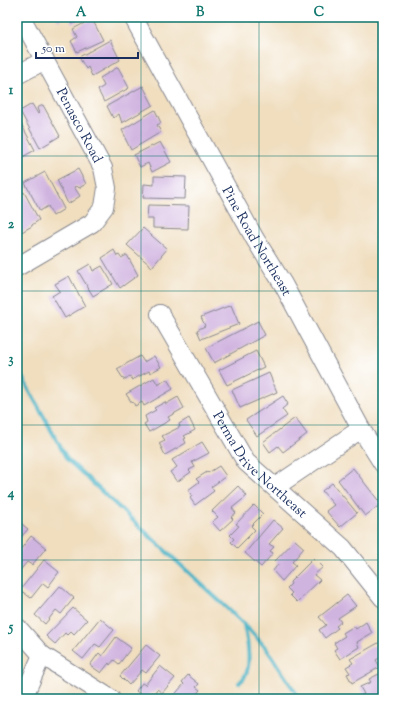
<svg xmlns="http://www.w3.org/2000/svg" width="400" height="716" viewBox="0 0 400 716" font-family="'Sorts Mill Goudy',serif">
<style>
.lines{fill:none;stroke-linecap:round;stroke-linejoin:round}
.stream{stroke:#47b2c5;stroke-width:4}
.building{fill:#d0b4e0}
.minor-casing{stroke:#86868e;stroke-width:20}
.minor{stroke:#fff;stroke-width:18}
.grid{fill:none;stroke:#0f766e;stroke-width:1;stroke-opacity:0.55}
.labels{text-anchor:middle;stroke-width:4;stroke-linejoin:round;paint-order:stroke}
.street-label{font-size:14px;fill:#1b2f5e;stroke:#fff}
.neatline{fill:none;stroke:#0f766e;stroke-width:1.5}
.grid-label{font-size:13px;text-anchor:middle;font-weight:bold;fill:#0f766e}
</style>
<rect width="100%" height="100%" fill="#fff"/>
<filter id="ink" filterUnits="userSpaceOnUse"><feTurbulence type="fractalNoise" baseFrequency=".025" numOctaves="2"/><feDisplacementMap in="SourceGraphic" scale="8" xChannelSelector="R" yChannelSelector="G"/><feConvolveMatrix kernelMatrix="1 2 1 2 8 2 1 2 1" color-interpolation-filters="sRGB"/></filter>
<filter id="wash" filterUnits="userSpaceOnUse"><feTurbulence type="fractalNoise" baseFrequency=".012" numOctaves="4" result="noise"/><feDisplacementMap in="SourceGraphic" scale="16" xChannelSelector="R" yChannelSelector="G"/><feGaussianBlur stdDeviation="0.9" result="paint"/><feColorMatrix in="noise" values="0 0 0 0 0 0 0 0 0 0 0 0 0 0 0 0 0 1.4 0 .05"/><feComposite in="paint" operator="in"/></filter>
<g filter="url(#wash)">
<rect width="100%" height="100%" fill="#f0debf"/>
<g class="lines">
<!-- stream -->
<path class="stream" d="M 17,368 L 67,459 L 244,624 L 266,648 L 300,699
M 239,683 C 241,681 244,679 245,676 C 252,664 247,638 244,625"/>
</g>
<g id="blocks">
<!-- building -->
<path class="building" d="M 57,17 L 65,17 L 58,21 Z
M 69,17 L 85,17 L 72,24 Z
M 92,19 L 103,40 L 77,52 L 71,41 L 77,37 L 73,29 Z
M 110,40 L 120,60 L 92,76 L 88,67 L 86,69 L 79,57 Z
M 118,67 L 129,88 L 104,102 L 98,90 L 104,86 L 100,78 Z
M 143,86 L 153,105 L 122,123 L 119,114 L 113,118 L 107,106 Z
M 32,104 L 38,114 L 39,113 L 37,108 L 43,105 L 60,136 L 40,148 L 20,111 Z
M 155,110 L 161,123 L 157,125 L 161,132 L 131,150 L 125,138 L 126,138 L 122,130 Z
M 17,116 L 35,150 L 17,160 Z
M 160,142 L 171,162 L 152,172 L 148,163 L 140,167 L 134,155 Z
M 78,169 L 86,184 L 79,188 L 77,186 L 74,187 L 80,196 L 68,204 L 57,180 Z
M 45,172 L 64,209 L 53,216 L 48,206 L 40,211 L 25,183 Z
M 154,176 L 186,177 L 185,199 L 143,198 L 144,184 L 154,185 Z
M 24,192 L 39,220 L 32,225 L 32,226 L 20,233 L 17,227 L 17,196 Z
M 148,205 L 189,206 L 188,229 L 153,228 L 153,219 L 147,219 Z
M 143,228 L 167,249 L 152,267 L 127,245 Z
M 114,250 L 117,256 L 119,255 L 121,258 L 127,255 L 138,275 L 120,288 L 102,258 Z
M 90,264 L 93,271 L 102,266 L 113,284 L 93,296 L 78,271 Z
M 69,276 L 85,306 L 65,318 L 52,296 L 60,291 L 55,284 Z
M 231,305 L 239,324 L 201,339 L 197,330 L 205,326 L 201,317 Z
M 258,321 L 265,335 L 214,363 L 206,348 Z
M 256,351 L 264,367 L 227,385 L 219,370 Z
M 140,356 L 144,362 L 154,356 L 161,367 L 150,373 L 149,371 L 132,380 L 130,376 L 124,380 L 117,369 Z
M 269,373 L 277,392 L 240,408 L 232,390 Z
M 154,378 L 158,385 L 167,379 L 173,389 L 144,406 L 142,402 L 135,406 L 133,402 L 132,403 L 126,394 Z
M 283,396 L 288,404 L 282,409 L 287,416 L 257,436 L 246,420 Z
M 178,397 L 184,408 L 168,417 L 170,420 L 149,432 L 144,424 L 147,422 L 145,416 L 156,410 L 154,408 L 165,402 L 166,404 Z
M 189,418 L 195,430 L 184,436 L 186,438 L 184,439 L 186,443 L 165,455 L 159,443 L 165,440 L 162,436 L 180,427 L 179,424 Z
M 295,418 L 307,434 L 283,452 L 278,446 L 270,452 L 263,442 Z
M 202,442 L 209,453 L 192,462 L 195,467 L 189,470 L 191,472 L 177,482 L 170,472 L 177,467 L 172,460 Z
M 219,466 L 226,476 L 211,487 L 214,491 L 195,505 L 190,498 L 192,496 L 188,490 L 199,482 L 196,479 L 207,472 L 208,473 Z
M 353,468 L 381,504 L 365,516 L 338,480 Z
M 332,483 L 357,513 L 340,527 L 326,511 L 334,505 L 322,491 Z
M 238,486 L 247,496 L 232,508 L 236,513 L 231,517 L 233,519 L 220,531 L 212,522 L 218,517 L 212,511 Z
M 254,505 L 263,514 L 251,526 L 255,530 L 237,548 L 231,542 L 234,539 L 230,535 L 239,526 L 236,524 Z
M 17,520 L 28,529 L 17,542 Z
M 273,520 L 283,528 L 269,544 L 274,547 L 270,551 L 273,553 L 261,567 L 245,553 Z
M 31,536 L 46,548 L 32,565 L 27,562 L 17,574 L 17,554 Z
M 295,540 L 304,548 L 292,562 L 296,565 L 282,581 L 273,571 L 278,564 L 275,561 Z
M 314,558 L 323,567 L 314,575 L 320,580 L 297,602 L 290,595 L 292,593 L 287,588 L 291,584 L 290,582 Z
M 44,560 L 59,572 L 48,587 L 43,583 L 31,598 L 20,590 Z
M 60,586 L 74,598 L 61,614 L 56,610 L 45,624 L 35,615 Z
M 347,595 L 356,606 L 338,618 L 341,622 L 336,626 L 338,628 L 325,638 L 319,630 L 326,625 L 319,617 Z
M 73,608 L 87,620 L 74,634 L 71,631 L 67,635 L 65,633 L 55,644 L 46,636 Z
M 100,618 L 114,630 L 100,647 L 95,644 L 83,659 L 73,651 Z
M 366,622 L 372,633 L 357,642 L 359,647 L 340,659 L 334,650 L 337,648 L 334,643 L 345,636 L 343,633 L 354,626 L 356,629 Z
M 116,637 L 131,648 L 119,664 L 114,660 L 110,665 L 109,663 L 101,673 L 90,665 L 99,653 L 102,656 Z
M 380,642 L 383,648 L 383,656 L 376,660 L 380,667 L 352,683 L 347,674 L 350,673 L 346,667 L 353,663 L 350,659 Z
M 146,645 L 160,656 L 146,673 L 142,670 L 129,685 L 120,676 Z
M 160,666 L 175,678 L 162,693 L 157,689 L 154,694 L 152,692 L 146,699 L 136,691 L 142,683 L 145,685 Z
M 381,673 L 383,676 L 383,694 L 374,699 L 362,699 L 360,696 L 364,694 L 360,687 L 371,682 L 369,679 Z
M 188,675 L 199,684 L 196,687 L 200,690 L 192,699 L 171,699 L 184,684 L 182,682 Z"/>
</g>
</g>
<g filter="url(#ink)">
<use href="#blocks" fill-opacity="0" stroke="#86868e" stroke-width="1"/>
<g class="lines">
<defs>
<g id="minor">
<path id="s1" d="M 133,17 L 255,239 L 283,284 L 361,429 L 383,464"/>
<path d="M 17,75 L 45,60"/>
<path d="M 17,267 L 92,223 L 104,207 L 107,188 L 103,168 L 21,17"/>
<path id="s2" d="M 160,314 L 246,462 L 343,548 L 383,598"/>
<path d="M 275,487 L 361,429"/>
<path d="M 17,627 L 42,655 L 111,699"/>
<path d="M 25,699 L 24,696 L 42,655"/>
</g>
</defs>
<!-- minor casing -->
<use href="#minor" class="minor-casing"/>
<!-- minor -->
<use href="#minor" class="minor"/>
</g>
</g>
<!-- grid -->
<path class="grid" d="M 141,17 L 141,699M 259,17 L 259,699M 17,156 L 383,156M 17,291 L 383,291M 17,425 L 383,425M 17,560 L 383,560"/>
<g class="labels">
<!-- street labels -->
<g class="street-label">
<text transform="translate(80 125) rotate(62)" y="5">Penasco Road</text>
<text dy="5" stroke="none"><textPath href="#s1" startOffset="256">Pine Road Northeast</textPath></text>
<text dy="5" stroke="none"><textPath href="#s2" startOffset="182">Perma Drive Northeast</textPath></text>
</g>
</g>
<!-- margin -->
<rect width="400" height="716" fill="none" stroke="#fff" stroke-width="44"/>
<!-- scale -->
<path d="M36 52v6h102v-6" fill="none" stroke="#1b2f5e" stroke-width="2"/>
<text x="42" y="52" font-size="12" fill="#1b2f5e" stroke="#ffffff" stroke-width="3" paint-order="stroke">50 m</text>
<rect x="22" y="22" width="356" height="672" class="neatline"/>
<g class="grid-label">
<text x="81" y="16">A</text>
<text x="200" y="16">B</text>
<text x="319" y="16">C</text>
<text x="11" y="94">1</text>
<text x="11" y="228">2</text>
<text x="11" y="363">3</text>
<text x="11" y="497">4</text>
<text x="11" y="631">5</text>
</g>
</svg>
